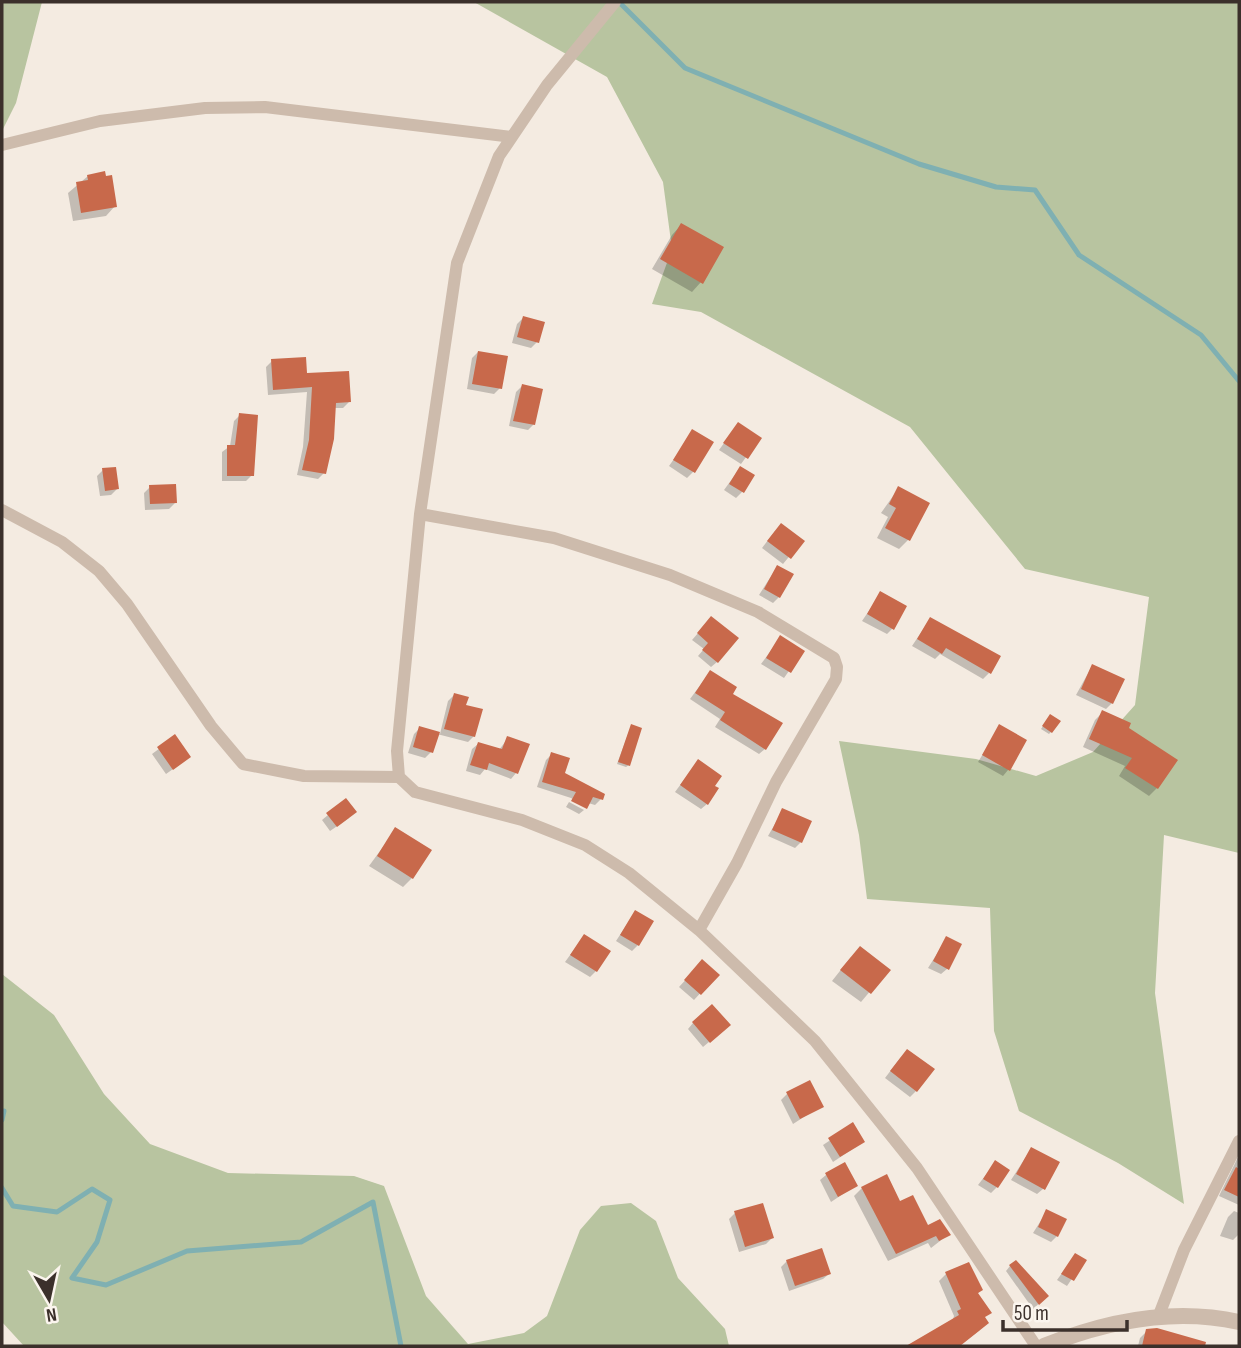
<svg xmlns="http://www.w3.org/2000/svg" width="1241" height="1348" viewBox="0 0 1241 1348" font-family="'Sofia Sans Condensed',sans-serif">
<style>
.green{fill:#b8c4a0}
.shadow{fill:#0003}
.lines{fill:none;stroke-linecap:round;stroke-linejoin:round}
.stream{stroke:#7fb0b2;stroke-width:5}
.building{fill:#c8694b}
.minor{stroke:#cdbbac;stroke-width:12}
.tertiary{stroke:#cdbbac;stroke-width:16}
</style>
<rect width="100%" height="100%" fill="#f4ebe1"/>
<!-- green -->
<path class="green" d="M 2,2 L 42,2 L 16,103 L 2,131 Z
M 474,2 L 1239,2 L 1239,853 L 1164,835 L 1155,993 L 1184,1204 L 1118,1163 L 1019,1111 L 994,1031 L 990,908 L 867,899 L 859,835 L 839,741 L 976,759 L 1036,776 L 1093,752 L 1135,705 L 1149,597 L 1025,569 L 910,427 L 701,312 L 652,304 L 672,249 L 663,182 L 607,77 Z
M 2,974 L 54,1015 L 104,1094 L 150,1144 L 228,1173 L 354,1176 L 384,1186 L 426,1296 L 468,1344 L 524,1333 L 547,1316 L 580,1230 L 601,1206 L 631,1203 L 656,1221 L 678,1278 L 725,1329 L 729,1346 L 24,1346 L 2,1322 Z"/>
<!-- shadow -->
<path class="shadow" d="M 88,176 L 115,206 L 106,216 L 73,221 L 68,193 Z
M 681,225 L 701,282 L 692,292 L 652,269 L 672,235 Z
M 523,318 L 537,342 L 531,348 L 512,343 L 517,324 Z
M 478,352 L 500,388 L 494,394 L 467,389 L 472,358 Z
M 272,361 L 306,375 L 349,402 L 343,408 L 334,408 L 324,473 L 318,479 L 297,475 L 303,447 L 307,392 L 268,395 L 266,367 Z
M 522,386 L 534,424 L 528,430 L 509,426 L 516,392 Z
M 240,415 L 252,475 L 246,481 L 222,481 L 222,452 L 230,446 L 234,421 Z
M 738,424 L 760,438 L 741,464 L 719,450 Z
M 693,432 L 693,472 L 687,478 L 669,466 Z
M 740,468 L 742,492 L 736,498 L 724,490 Z
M 103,470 L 117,489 L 111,495 L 100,496 L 97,476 Z
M 150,487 L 175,503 L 169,509 L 145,510 L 144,493 Z
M 898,489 L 928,504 L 908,540 L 899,549 L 877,538 L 888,517 L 881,513 Z
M 775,531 L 802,541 L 783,564 L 762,548 Z
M 777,567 L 779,597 L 773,603 L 759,595 Z
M 881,593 L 892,629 L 887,634 L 862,621 Z
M 930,619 L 989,673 L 983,679 L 940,654 L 935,659 L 912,646 Z
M 706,624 L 717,662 L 711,667 L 698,656 L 704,649 L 692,640 Z
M 780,638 L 803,651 L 784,678 L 761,664 Z
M 1092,666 L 1112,703 L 1106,709 L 1076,695 Z
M 710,672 L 730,694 L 765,749 L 759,754 L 715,727 L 720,719 L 690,699 Z
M 454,695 L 464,706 L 474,736 L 468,742 L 437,734 L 431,752 L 425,758 L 408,753 L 414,734 L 420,728 L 440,734 L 448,701 Z
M 1103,712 L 1157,788 L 1149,796 L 1119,776 L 1125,766 L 1083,747 L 1095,720 Z
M 1048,719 L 1051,732 L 1049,734 L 1041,729 Z
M 631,726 L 629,765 L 626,767 L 617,764 Z
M 1000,726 L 1008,770 L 1003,776 L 978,762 Z
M 175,737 L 183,762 L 166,774 L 152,754 Z
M 508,738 L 516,773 L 511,779 L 485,769 L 480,775 L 466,771 L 472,749 L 478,744 L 499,750 Z
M 552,754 L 563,774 L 601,799 L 595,805 L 588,803 L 586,807 L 571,798 L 537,787 L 546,760 Z
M 698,761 L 713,786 L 707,804 L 701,809 L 675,792 Z
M 569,802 L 584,810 L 579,814 L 566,807 Z
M 783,810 L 801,842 L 795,848 L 768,836 Z
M 328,815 L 349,818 L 330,831 L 322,820 Z
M 396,829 L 412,878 L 403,887 L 369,866 Z
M 635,912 L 638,945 L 632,951 L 616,941 Z
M 584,936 L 596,971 L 590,977 L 565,962 Z
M 947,938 L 947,969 L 941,974 L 928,968 Z
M 851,957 L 888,970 L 861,1002 L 832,981 Z
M 702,962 L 717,975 L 694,1000 L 679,987 Z
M 693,1023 L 722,1031 L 703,1047 L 688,1029 Z
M 901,1057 L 916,1091 L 910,1097 L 885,1078 Z
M 787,1094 L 821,1106 L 793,1124 L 781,1100 Z
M 853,1125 L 863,1142 L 833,1162 L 823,1145 Z
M 1031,1149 L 1043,1189 L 1037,1194 L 1011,1180 Z
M 1239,1155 L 1239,1205 L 1219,1196 Z
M 995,1163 L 997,1187 L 991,1193 L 978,1185 Z
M 826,1175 L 855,1186 L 831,1202 L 820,1180 Z
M 862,1188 L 899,1203 L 927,1228 L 949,1234 L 931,1248 L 928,1243 L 888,1261 L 854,1196 Z
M 1047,1211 L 1057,1236 L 1051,1242 L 1033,1233 Z
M 1234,1211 L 1239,1213 L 1239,1234 L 1233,1240 L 1220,1236 L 1228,1217 Z
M 735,1213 L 772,1238 L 766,1244 L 739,1252 L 729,1219 Z
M 1075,1255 L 1084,1261 L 1067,1286 L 1057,1280 Z
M 787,1261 L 829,1274 L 823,1279 L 789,1291 L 781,1267 Z
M 1010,1266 L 1047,1296 L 1033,1309 L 1006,1271 Z
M 946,1274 L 981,1290 L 977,1294 L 980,1330 L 959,1346 L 911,1346 L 952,1322 L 954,1316 L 939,1281 Z
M 1147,1331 L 1192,1340 L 1190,1346 L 1138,1346 L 1140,1338 Z"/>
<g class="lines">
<!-- stream -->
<path class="stream" d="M 619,2 L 685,68 L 919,164 L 996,187 L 1035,190 L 1079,255 L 1201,335 L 1239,381
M 2,1120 L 4,1111
M 2,1188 L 13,1206 L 57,1212 L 92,1189 L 110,1200 L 97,1242 L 72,1278 L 106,1285 L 187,1251 L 301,1242 L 373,1202 L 401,1346"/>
</g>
<!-- building -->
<path class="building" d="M 105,171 L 106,176 L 112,175 L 117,207 L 81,213 L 76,182 L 88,180 L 87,175 Z
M 681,223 L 724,247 L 703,284 L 660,259 Z
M 523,316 L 545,322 L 539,343 L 517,337 Z
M 478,351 L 508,356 L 502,389 L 472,384 Z
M 306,357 L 307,373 L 349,371 L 351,402 L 336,403 L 334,439 L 326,474 L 302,470 L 309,440 L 312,387 L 273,390 L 271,359 Z
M 522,384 L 543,389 L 535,425 L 513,421 Z
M 239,413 L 258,415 L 254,476 L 227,476 L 227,445 L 235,445 Z
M 738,422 L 762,438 L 748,459 L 723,443 Z
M 692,429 L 714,442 L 695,473 L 673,460 Z
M 740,466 L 755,475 L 744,493 L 729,484 Z
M 116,467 L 119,489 L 105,491 L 102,468 Z
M 176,484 L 177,503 L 150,504 L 149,485 Z
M 898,486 L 930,503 L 910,541 L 885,528 L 896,508 L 889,504 Z
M 781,523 L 805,541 L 791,559 L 767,541 Z
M 777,565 L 794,574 L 780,598 L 764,589 Z
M 880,591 L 907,606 L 894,630 L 867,614 Z
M 711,616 L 739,638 L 718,663 L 702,650 L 708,643 L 697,633 Z
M 930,617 L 1001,656 L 991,674 L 946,648 L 942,654 L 917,639 Z
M 780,635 L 805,651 L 791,673 L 766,658 Z
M 1092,664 L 1125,679 L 1113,704 L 1081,689 Z
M 710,670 L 737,687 L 733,694 L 783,723 L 766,750 L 720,720 L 725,712 L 695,693 Z
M 454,693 L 469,697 L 466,705 L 483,709 L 475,737 L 444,729 Z
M 1102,710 L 1131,723 L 1129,728 L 1178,760 L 1158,789 L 1125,768 L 1132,758 L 1089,739 Z
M 1050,714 L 1061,721 L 1052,733 L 1042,726 Z
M 631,724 L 642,728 L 630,766 L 618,762 Z
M 999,724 L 1027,740 L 1010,771 L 982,755 Z
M 419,726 L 440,732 L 433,753 L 413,747 Z
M 175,734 L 191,757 L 173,770 L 157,747 Z
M 507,736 L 530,744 L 518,774 L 489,763 L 487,770 L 470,765 L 478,742 L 502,749 Z
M 551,752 L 570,758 L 565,773 L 605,794 L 603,800 L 593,797 L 587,809 L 571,801 L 576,792 L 542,782 Z
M 698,759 L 722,776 L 715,786 L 719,788 L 708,805 L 680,785 Z
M 346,798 L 357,812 L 337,827 L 326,813 Z
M 782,808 L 812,821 L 802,843 L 772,830 Z
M 395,827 L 432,850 L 413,879 L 377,856 Z
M 635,910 L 654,921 L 639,946 L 620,935 Z
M 584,934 L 611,951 L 597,972 L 570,955 Z
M 946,936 L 962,944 L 949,970 L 933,961 Z
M 860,946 L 891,970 L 871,994 L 840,970 Z
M 702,959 L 720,975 L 701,995 L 684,980 Z
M 712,1004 L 731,1025 L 710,1043 L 692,1022 Z
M 907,1049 L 935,1069 L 917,1092 L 890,1071 Z
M 810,1080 L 824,1107 L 800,1119 L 786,1092 Z
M 853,1122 L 865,1142 L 840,1157 L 828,1138 Z
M 1031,1147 L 1060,1162 L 1045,1190 L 1016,1174 Z
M 995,1160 L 1010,1170 L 998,1188 L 983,1179 Z
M 845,1162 L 858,1186 L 838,1197 L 825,1173 Z
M 1236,1167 L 1239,1169 L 1239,1197 L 1224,1190 Z
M 887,1174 L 900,1201 L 913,1195 L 928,1225 L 940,1219 L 951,1235 L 939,1241 L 936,1236 L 896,1254 L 861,1187 Z
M 763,1203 L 774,1238 L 745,1247 L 734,1211 Z
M 1046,1209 L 1067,1219 L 1058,1237 L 1038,1227 Z
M 822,1248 L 831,1274 L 795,1286 L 786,1260 Z
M 1075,1253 L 1087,1260 L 1074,1281 L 1061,1274 Z
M 1016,1260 L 1049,1296 L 1039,1305 L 1009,1265 Z
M 969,1262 L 983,1290 L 978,1293 L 992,1313 L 985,1317 L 989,1323 L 960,1346 L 906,1346 L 959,1315 L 957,1311 L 961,1309 L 945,1272 Z
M 1157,1328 L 1206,1342 L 1205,1346 L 1142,1346 L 1146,1329 Z"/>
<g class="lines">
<!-- minor -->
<path class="minor" d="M 615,2 L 547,85 L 499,156 L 457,263 L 420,514 L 397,751 L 399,777 L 415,792 L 522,820 L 585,845 L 629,873 L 699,930 L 815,1041 L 917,1168 L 1036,1346
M 2,145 L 100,121 L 205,108 L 265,107 L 512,137
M 2,510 L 62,542 L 99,571 L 127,604 L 211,726 L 243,764 L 304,776 L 399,777
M 420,514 L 554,538 L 670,575 L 758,612 L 834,658 L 837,667 L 836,679 L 776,782 L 737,863 L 699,930
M 1159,1315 L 1184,1250 L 1239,1141"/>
<!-- tertiary -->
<path class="tertiary" d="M 1044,1346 C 1106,1321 1173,1307 1239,1322"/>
</g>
<!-- border -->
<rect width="1241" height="1348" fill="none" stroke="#3b302b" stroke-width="7"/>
<!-- north arrow -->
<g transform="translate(49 1299) rotate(171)" stroke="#fbf5ee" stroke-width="5" paint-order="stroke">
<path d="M0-5L12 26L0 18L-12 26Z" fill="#3b302b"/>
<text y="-10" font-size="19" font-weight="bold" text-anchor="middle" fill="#3b302b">N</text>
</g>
<!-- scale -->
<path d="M1003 1320v10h124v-10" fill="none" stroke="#3b302b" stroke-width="3.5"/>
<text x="1014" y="1320" font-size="21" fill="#3b302b" stroke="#fbf5ee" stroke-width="5" paint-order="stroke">50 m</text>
</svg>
